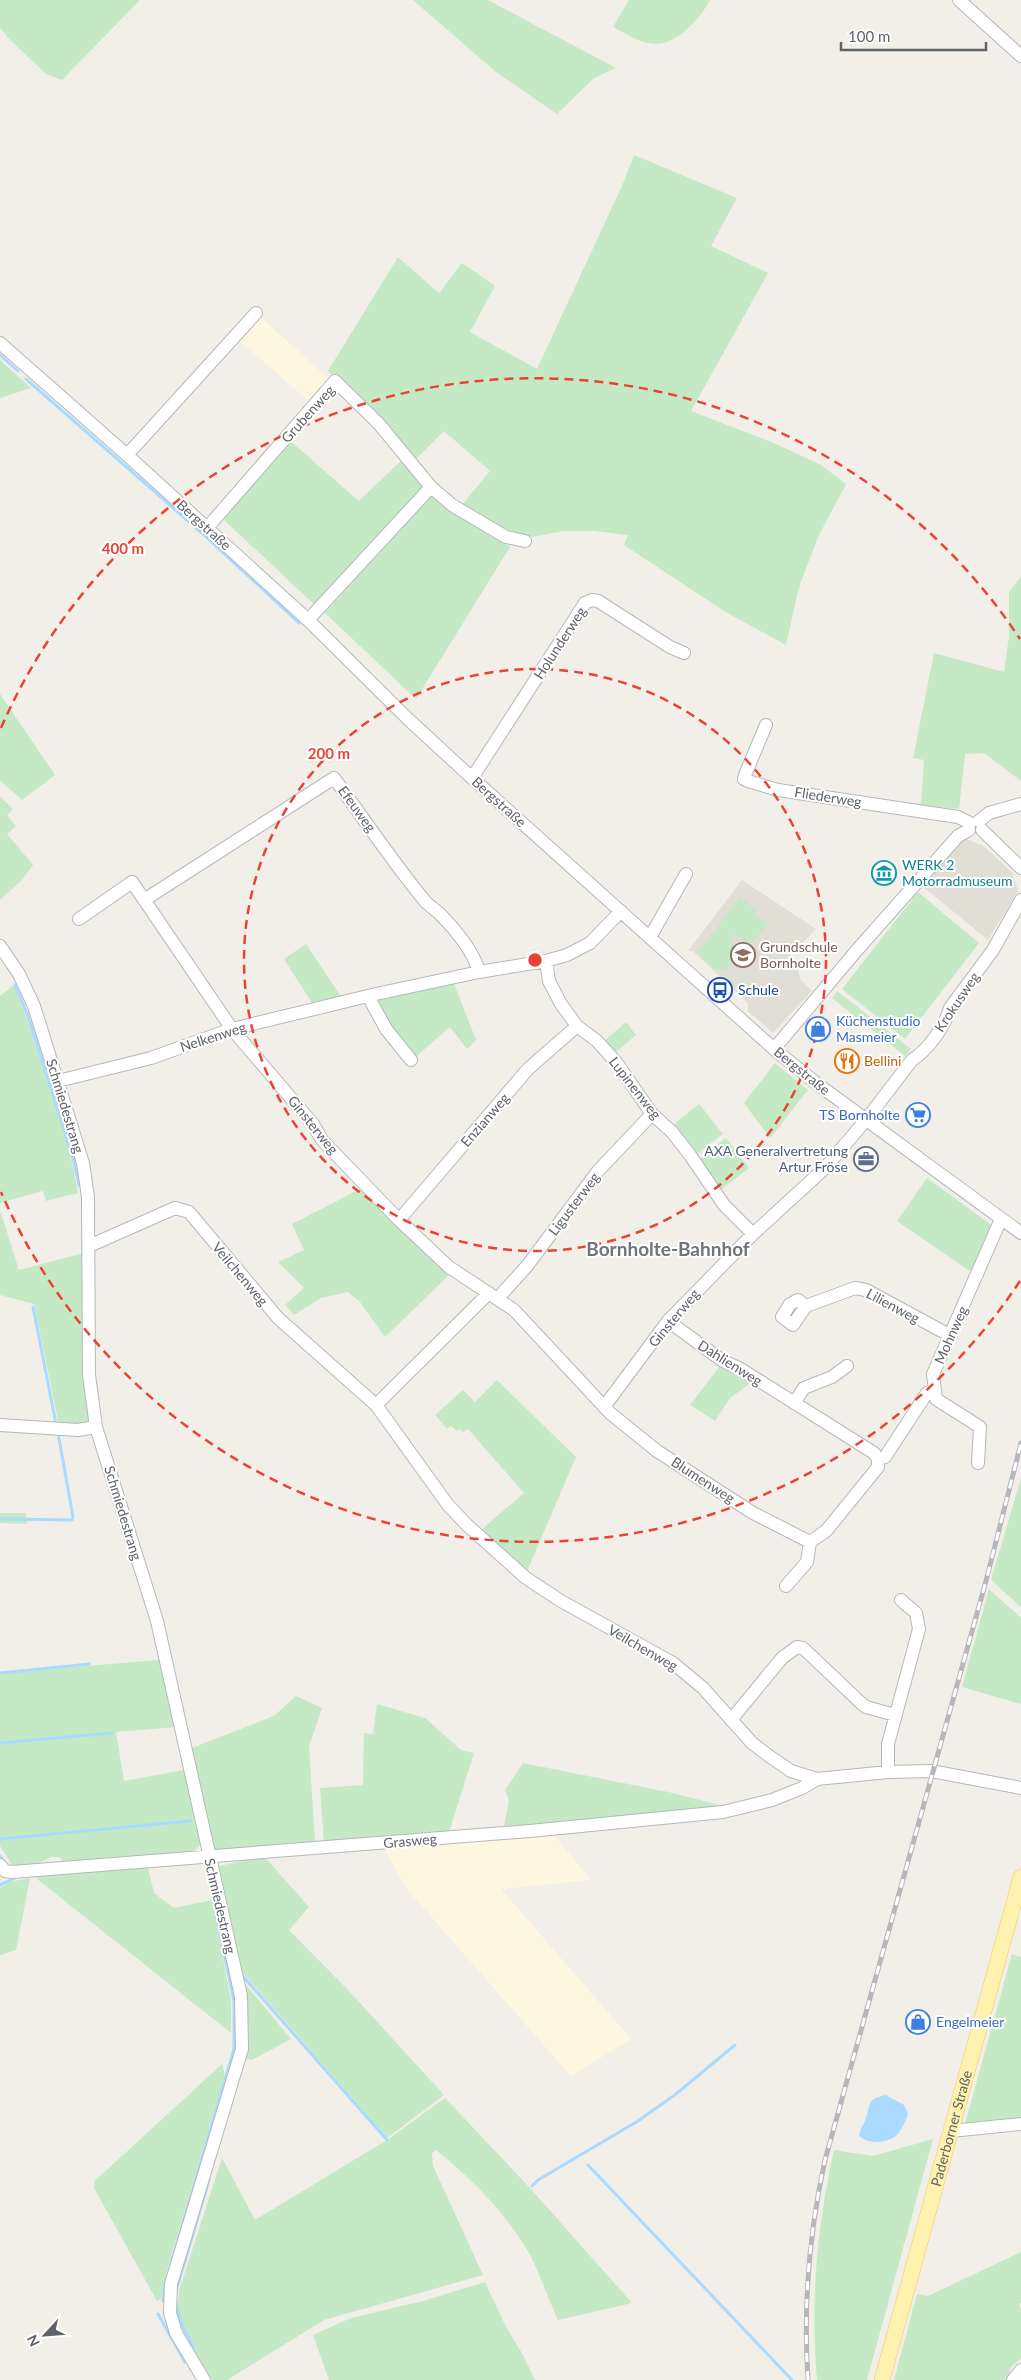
<svg xmlns="http://www.w3.org/2000/svg" width="1021" height="2380" viewBox="0 0 1021 2380" font-family="Lato,sans-serif">
<style>
.commercial{fill:#fef7e0}
.education{fill:#e1ded6}
.green{fill:#c5e8c5}
.water{fill:#aadaff}
.lines{fill:none;stroke-linecap:round;stroke-linejoin:round}
.stream{stroke:#aadaff;stroke-width:3}
.minor-casing{stroke:#b5b8bc;stroke-width:14}
.major-casing{stroke:#f2c960;stroke-width:16}
.minor{stroke:#fff;stroke-width:12}
.major{stroke:#fff2af;stroke-width:15}
.rail-casing{stroke:#b6b7b8;stroke-width:5}
.rail{stroke:#fff;stroke-width:3;stroke-dasharray:9;stroke-linecap:butt}
.ring{fill:none;stroke:#ea4335;stroke-width:2.5;stroke-dasharray:9 6}
.labels{text-anchor:middle;stroke-width:4;stroke-linejoin:round;paint-order:stroke}
.street-label{font-size:14px;fill:#5f6368;stroke:#fff}
.culture-label{font-size:14px;fill:#0d838f;stroke:#fff;text-anchor:start}
.education-label{font-size:14px;fill:#785e54;stroke:#fff;text-anchor:start}
.transit-label{font-size:14px;fill:#164399;stroke:#fff;text-anchor:start}
.shop-label{font-size:14px;fill:#366cbe;stroke:#fff;text-anchor:start}
.food-label{font-size:14px;fill:#c56008;stroke:#fff;text-anchor:start}
.service-label{font-size:14px;fill:#4e5e75;stroke:#fff;text-anchor:end}
.district-label{font-size:19px;font-weight:bold;fill:#70757a;stroke:#fff}
.centre{fill:#ea4335;stroke:#fff;stroke-width:2.5}
.ring-label{font-size:15px;text-anchor:middle;font-weight:bold;fill:#ea4335;stroke:#fff;stroke-width:4;stroke-linejoin:round;paint-order:stroke}
</style>
<rect width="100%" height="100%" fill="#f1efe8"/>
<!-- commercial -->
<path class="commercial" d="M 257,314 L 328,378 L 309,401 L 236,338 Z
M 551,1832 L 591,1880 L 501,1889 L 631,2039 L 571,2076 L 407,1889 L 383,1847 Z"/>
<!-- education -->
<path class="education" d="M 963,838 L 982,845 L 1012,872 L 1018,891 L 988,940 L 921,885 Z
M 742,880 L 816,929 L 787,958 L 798,970 L 801,980 L 812,991 L 773,1033 L 748,1011 L 748,1003 L 693,951 L 688,951 Z"/>
<!-- green -->
<path class="green" d="M 0,0 L 140,0 L 62,80 L 46,74 L 8,38 L 0,27 Z
M 413,0 L 488,0 L 616,68 L 594,78 L 557,114 L 496,72 Z
M 629,0 L 710,0 C 701,17 679,43 657,44 C 642,44 626,34 613,27 Z
M 634,155 L 737,198 L 711,246 L 768,273 L 691,411 L 776,444 L 821,465 L 846,484 L 818,537 L 799,587 L 786,645 L 724,611 L 624,545 L 628,535 L 594,531 L 563,531 L 532,537 L 490,524 L 461,506 L 490,471 L 444,431 L 414,461 L 381,422 L 328,371 L 398,257 L 439,293 L 462,263 L 495,286 L 470,332 L 537,369 L 622,186 Z
M 0,360 L 31,388 L 0,398 Z
M 289,440 L 359,501 L 403,459 L 425,485 L 317,607 L 223,519 Z
M 432,494 L 450,511 L 510,547 L 416,699 L 325,613 Z
M 1021,577 L 1021,781 L 984,753 L 965,754 L 959,809 L 921,805 L 924,760 L 913,758 L 934,653 L 1004,672 L 1009,637 L 1009,592 Z
M 0,694 L 55,775 L 22,800 L 0,780 Z
M 0,797 L 13,809 L 7,815 L 16,826 L 7,834 L 33,865 L 21,881 L 0,900 Z
M 918,892 L 979,943 L 905,1039 L 842,989 Z
M 740,897 L 757,911 L 754,914 L 768,924 L 748,946 L 735,934 L 730,940 L 735,946 L 736,958 L 726,970 L 714,969 L 698,953 Z
M 306,944 L 342,998 L 314,1006 L 284,959 Z
M 453,981 L 476,1040 L 467,1049 L 450,1027 L 413,1059 L 394,1034 L 378,1001 L 383,997 Z
M 14,985 C 40,1052 66,1122 78,1193 L 46,1201 L 43,1191 L 0,1203 L 0,996 Z
M 837,991 L 911,1049 L 905,1056 L 832,998 Z
M 626,1022 L 636,1035 L 614,1054 L 603,1042 Z
M 775,1063 L 808,1090 L 770,1138 L 744,1103 Z
M 699,1104 L 723,1134 L 694,1156 L 674,1130 L 674,1124 Z
M 726,1138 L 749,1168 L 718,1192 L 697,1161 Z
M 927,1178 L 994,1227 L 974,1274 L 897,1221 Z
M 362,1188 L 450,1274 L 385,1337 L 360,1302 L 348,1292 L 321,1298 L 294,1315 L 285,1305 L 304,1288 L 278,1262 L 304,1250 L 292,1224 Z
M 0,1210 L 19,1270 L 84,1253 L 84,1374 L 89,1420 L 86,1423 L 59,1425 L 34,1304 L 0,1295 Z
M 720,1366 L 752,1382 L 730,1398 L 715,1421 L 690,1405 Z
M 497,1380 L 576,1457 L 528,1569 L 524,1572 L 480,1531 L 524,1493 L 468,1429 L 463,1432 L 460,1429 L 457,1431 L 451,1426 L 447,1429 L 435,1415 L 463,1390 L 475,1402 Z
M 1021,1478 L 1021,1607 L 991,1580 Z
M 0,1513 L 26,1513 L 27,1524 L 0,1523 Z
M 989,1589 L 1021,1618 L 1021,1704 L 962,1687 Z
M 159,1660 L 175,1727 L 116,1732 L 124,1781 L 184,1770 L 200,1845 L 194,1851 L 66,1864 L 59,1857 L 51,1857 L 39,1863 L 13,1866 L 0,1846 L 0,1673 Z
M 296,1696 L 322,1708 L 309,1746 L 315,1843 L 215,1851 L 192,1748 L 274,1716 Z
M 377,1704 L 425,1718 L 461,1750 L 474,1753 L 449,1832 L 324,1842 L 320,1788 L 363,1785 L 364,1733 L 373,1734 Z
M 523,1763 L 673,1793 L 730,1808 L 504,1827 L 509,1800 L 505,1790 Z
M 264,1856 L 309,1907 L 289,1930 L 350,1992 L 444,2095 L 387,2138 L 243,1973 L 219,1866 Z
M 148,1868 L 154,1893 L 174,1908 L 212,1900 L 231,2001 L 231,2033 L 37,1879 L 36,1875 Z
M 30,1878 L 16,1950 L 0,1955 L 0,1888 L 9,1882 Z
M 1012,1954 L 1021,1957 L 1021,2120 L 965,2124 Z
M 240,1978 L 291,2039 L 252,2060 L 244,2058 Z
M 222,2064 L 225,2075 L 168,2267 L 161,2299 L 157,2301 L 94,2188 L 95,2181 Z
M 445,2098 L 529,2187 L 632,2303 L 558,2320 C 548,2298 540,2274 529,2253 C 505,2212 472,2179 436,2150 L 432,2153 L 433,2166 L 483,2275 L 324,2320 L 227,2380 L 212,2380 L 194,2350 L 196,2348 L 182,2323 L 178,2304 L 179,2291 L 222,2158 L 255,2220 L 387,2140 Z
M 933,2139 L 867,2380 L 817,2380 C 810,2300 817,2228 834,2150 L 873,2156 Z
M 1021,2252 L 1021,2303 L 1019,2304 L 1021,2309 L 1021,2358 L 1011,2367 L 1008,2380 L 894,2380 L 917,2294 L 928,2296 Z
M 485,2282 L 506,2327 L 523,2355 L 535,2380 L 329,2380 L 313,2335 L 351,2318 L 423,2301 Z"/>
<!-- water -->
<path class="water" d="M 886,2095 L 904,2105 L 908,2114 C 905,2121 902,2130 897,2135 C 887,2144 868,2144 859,2136 C 860,2129 862,2127 865,2121 C 871,2105 866,2099 886,2095 Z"/>
<g class="lines">
<!-- stream -->
<path class="stream" d="M 0,355 L 18,371
M 26,379 L 204,535 L 299,623
M 15,985 L 28,1016 L 72,1154 L 79,1185
M 33,1307 L 56,1424
M 0,1519 L 72,1520 L 73,1517 L 58,1433
M 0,1673 L 89,1664
M 0,1743 L 112,1733
M 0,1839 L 190,1821
M 0,1856 L 4,1862
M 0,1885 L 15,1878
M 241,1974 L 387,2140
M 588,2165 L 792,2380
M 532,2186 L 538,2180 L 638,2121 L 676,2094 L 735,2045
M 169,2271 L 234,2049 L 234,2001 L 213,1901
M 176,2291 L 209,2180
M 163,2301 L 165,2284
M 176,2302 L 181,2323 L 194,2348
M 158,2314 L 185,2362"/>
<defs>
<path id="minor" d="M 959,0 L 1021,56
M 0,343 L 127,455 L 308,620 L 408,719 L 472,778 L 774,1049 L 816,1083 L 1021,1233
M 127,455 L 256,313
M 207,528 L 335,381 L 379,424 L 431,487 L 452,505 L 506,537 L 525,541
M 308,620 L 431,487
M 766,725 L 745,775 L 744,779 L 748,781 L 778,790 L 958,817 L 970,823
M 472,778 L 585,603 L 592,600 L 598,601 L 670,647 L 684,653
M 979,821 L 989,813 L 1021,804
M 982,830 L 1021,868
M 144,900 L 334,778 C 364,819 392,861 424,900 C 429,906 436,910 441,915 C 455,929 474,952 479,972
M 79,919 L 132,882 L 232,1029 L 313,1124 L 322,1140 L 399,1220 L 449,1267 L 514,1310 L 610,1413 L 657,1451 L 753,1513 L 810,1542
M 650,937 L 686,874
M 0,946 L 19,974 L 34,1006 L 83,1163 L 88,1197 L 89,1375 L 96,1427 L 157,1621 L 241,1996 L 242,2049 L 171,2284 L 170,2313 L 176,2333 L 204,2380
M 546,961 L 549,981 L 561,1004 L 577,1026 L 597,1041 L 616,1062 L 652,1114 L 672,1132 L 690,1155 L 724,1205 L 753,1234
M 368,996 L 386,1029 L 411,1060
M 774,1049 L 857,950 L 958,836 L 969,830
M 58,1081 L 151,1058 L 232,1029 L 376,994 L 479,972 L 546,961 L 567,955 L 590,943 L 621,911
M 399,1220 L 528,1069 L 577,1026
M 89,1246 L 175,1208 L 189,1212 L 278,1318 L 376,1405 L 448,1505 L 467,1525 L 526,1578 L 561,1601 L 673,1663 L 703,1688 L 752,1743 L 769,1756 L 791,1771 L 817,1779 L 888,1772 L 931,1771 L 1021,1788
M 498,1298 L 527,1266 L 598,1171 L 652,1114
M 806,1306 L 798,1300 L 790,1304 L 782,1317 L 793,1325 L 806,1306 L 855,1288 L 866,1290 L 951,1336
M 668,1321 L 723,1361 L 739,1368 L 874,1453 L 878,1459
M 794,1403 L 804,1388 L 832,1377 L 847,1366
M 376,1405 L 489,1293
M 604,1407 L 668,1321 L 753,1234 L 825,1168 L 866,1120 L 912,1060 C 928,1050 945,1026 950,1008 L 993,950 L 1021,900
M 0,1425 L 78,1430 L 96,1427
M 878,1459 L 885,1457 L 927,1393 L 934,1390
M 978,1463 L 980,1427 L 936,1399 L 933,1374 L 1001,1219
M 786,1586 L 807,1562 L 810,1542 L 826,1531 L 878,1467 L 878,1459
M 731,1720 L 782,1658 L 797,1647 L 803,1648 L 861,1703 L 866,1707 L 895,1715
M 888,1772 L 888,1744 L 919,1629 L 916,1613 L 901,1600
M 0,1865 L 5,1871 L 12,1872 L 530,1831 L 723,1812 L 772,1800 L 802,1788 L 817,1779
M 951,2131 L 1021,2124
M 1013,2380 L 1021,2370"/>
<g id="major">
<path id="s1" d="M 882,2380 L 1021,1877"/>
</g>
</defs>
<!-- minor casing -->
<use href="#minor" class="minor-casing"/>
<!-- major casing -->
<use href="#major" class="major-casing"/>
<!-- minor -->
<use href="#minor" class="minor"/>
<!-- major -->
<use href="#major" class="major"/>
<defs>
<path id="rail" d="M 808,2380 C 803,2305 809,2233 825,2160 L 986,1581 L 1021,1443"/>
</defs>
<!-- rail casing -->
<use href="#rail" class="rail-casing"/>
<!-- rail -->
<use href="#rail" class="rail"/>
</g>
<!-- distance rings -->
<g class="ring">
<circle cx="535" cy="960" r="291"/>
<path d="M1020 1281A582 582 0 0 1 1 1192M1 728A582 582 0 0 1 1020 639"/>
</g>
<!-- icons -->
<defs>
<symbol id="museum-ring" viewBox="-11 -11 22 22"><circle r="9.5" fill="#fff" stroke="#0f9aa8" stroke-width="1.5"/><path d="M0-6L6-3V-2H-6V-3ZM-5-1h2V3h-2ZM-1-1h2V3h-2ZM3-1h2V3H3ZM-6 4H6V6H-6Z" fill="#0f9aa8"/></symbol>
<symbol id="school-ring" viewBox="-11 -11 22 22"><circle r="9.5" fill="#fff" stroke="#8d6e63" stroke-width="1.5"/><path d="M0-5L7-2L0 1L-7-2ZM-4 1L0 2.5L4 1V4Q0 6-4 4Z" fill="#8d6e63"/></symbol>
<symbol id="bus-ring" viewBox="-11 -11 22 22"><circle r="9.5" fill="#fff" stroke="#1a4fb4" stroke-width="1.5"/><path d="M-5-6H5V4H4V6H2V4H-2V6H-4V4H-5ZM-3.5-4V0h7V-4ZM-3.5 1.2v1.5H-2V1.2ZM2 1.2v1.5H3.5V1.2Z" fill="#1a4fb4"/></symbol>
<symbol id="shop-ring" viewBox="-11 -11 22 22"><circle r="9.5" fill="#fff" stroke="#3f7fe0" stroke-width="1.5"/><path d="M-5-2.5h2.3a2.7 3.5 0 0 1 5.4 0H5L5.5 6h-11ZM-1.5-2.5h3a1.5 2.3 0 0 0-3 0Z" fill="#3f7fe0"/></symbol>
<symbol id="restaurant-ring" viewBox="-11 -11 22 22"><circle r="9.5" fill="#fff" stroke="#e8710a" stroke-width="1.5"/><path d="M-5-6h1v4h1v-4h1v4h1v-4h1v5L-1.5 .5V6h-2V.5L-5-1ZM5-6V6H3V1.5H1.5Q1.5-4 5-6Z" fill="#e8710a"/></symbol>
<symbol id="supermarket-ring" viewBox="-11 -11 22 22"><circle r="9.5" fill="#fff" stroke="#3f7fe0" stroke-width="1.5"/><path d="M-6-5.5h2.5l.6 2H6L4.5 2H-2.5L-4.4-4H-6ZM-1.5 3.2a1.3 1.3 0 1 0 .1 0ZM3 3.2a1.3 1.3 0 1 0 .1 0Z" fill="#3f7fe0"/></symbol>
<symbol id="office-ring" viewBox="-11 -11 22 22"><circle r="9.5" fill="#fff" stroke="#5c6f8a" stroke-width="1.5"/><path d="M-6-3h4V-5.5h4V-3h4V5H-6ZM-1-4.5V-3h2v-1.5ZM-6 0V1H6V0Z" fill="#5c6f8a"/></symbol>
</defs>
<g fill-rule="evenodd">
<use href="#museum-ring" x="870" y="859" width="28" height="28"/>
<use href="#school-ring" x="729" y="941" width="28" height="28"/>
<use href="#bus-ring" x="706" y="976" width="28" height="28"/>
<use href="#shop-ring" x="804" y="1015" width="28" height="28"/>
<use href="#restaurant-ring" x="833" y="1047" width="28" height="28"/>
<use href="#supermarket-ring" x="904" y="1101" width="28" height="28"/>
<use href="#office-ring" x="852" y="1145" width="28" height="28"/>
<use href="#shop-ring" x="904" y="2008" width="28" height="28"/>
</g>
<g class="labels">
<!-- street labels -->
<g class="street-label">
<text transform="translate(308 414) rotate(-48)" y="5">Grubenweg</text>
<text transform="translate(204 525) rotate(42)" y="5">Bergstraße</text>
<text transform="translate(560 643) rotate(-57)" y="5">Holunderweg</text>
<text transform="translate(828 797) rotate(9)" y="5">Fliederweg</text>
<text transform="translate(499 802) rotate(42)" y="5">Bergstraße</text>
<text transform="translate(357 809) rotate(54)" y="5">Efeuweg</text>
<text transform="translate(957 1002) rotate(-56)" y="5">Krokusweg</text>
<text transform="translate(213 1037) rotate(-18)" y="5">Nelkenweg</text>
<text transform="translate(802 1071) rotate(39)" y="5">Bergstraße</text>
<text transform="translate(635 1088) rotate(52)" y="5">Lupinenweg</text>
<text transform="translate(65 1106) rotate(73)" y="5">Schmiedestrang</text>
<text transform="translate(485 1120) rotate(-49)" y="5">Enzianweg</text>
<text transform="translate(313 1125) rotate(51)" y="5">Ginsterweg</text>
<text transform="translate(574 1204) rotate(-53)" y="5">Ligusterweg</text>
<text transform="translate(240 1274) rotate(50)" y="5">Veilchenweg</text>
<text transform="translate(893 1306) rotate(28)" y="5">Lilienweg</text>
<text transform="translate(674 1318) rotate(-50)" y="5">Ginsterweg</text>
<text transform="translate(951 1335) rotate(-66)" y="5">Mohnweg</text>
<text transform="translate(730 1363) rotate(32)" y="5">Dahlienweg</text>
<text transform="translate(703 1480) rotate(33)" y="5">Blumenweg</text>
<text transform="translate(123 1513) rotate(73)" y="5">Schmiedestrang</text>
<text transform="translate(643 1648) rotate(30)" y="5">Veilchenweg</text>
<text transform="translate(410 1841) rotate(-5)" y="5">Grasweg</text>
<text transform="translate(220 1906) rotate(77)" y="5">Schmiedestrang</text>
<text dy="5" stroke="none"><textPath href="#s1" startOffset="261">Paderborner Straße</textPath></text>
</g>
<!-- culture labels -->
<g class="culture-label">
<text x="902" y="870">WERK 2<tspan x="902" dy="16">Motorradmuseum</tspan></text>
</g>
<!-- education labels -->
<g class="education-label">
<text x="760" y="952">Grundschule<tspan x="760" dy="16">Bornholte</tspan></text>
</g>
<!-- transit labels -->
<g class="transit-label">
<text x="738" y="995">Schule</text>
</g>
<!-- shop labels -->
<g class="shop-label">
<text x="836" y="1026">Küchenstudio<tspan x="836" dy="16">Masmeier</tspan></text>
<text x="900" y="1120" text-anchor="end">TS Bornholte</text>
<text x="936" y="2027">Engelmeier</text>
</g>
<!-- food labels -->
<g class="food-label">
<text x="864" y="1066">Bellini</text>
</g>
<!-- service labels -->
<g class="service-label">
<text x="848" y="1156">AXA Generalvertretung<tspan x="848" dy="16">Artur Fröse</tspan></text>
</g>
<!-- district labels -->
<g class="district-label">
<text x="668" y="1256">Bornholte-Bahnhof</text>
</g>
</g>
<circle cx="535" cy="960" r="8" class="centre"/>
<g class="ring-label">
<text x="123" y="554">400 m</text>
<text x="329" y="759">200 m</text>
</g>
<!-- north arrow -->
<g transform="translate(45 2335) rotate(244)" stroke="#ffffff" stroke-width="4" paint-order="stroke">
<path d="M0-4L9 19L0 12L-9 19Z" fill="#5f6368"/>
<text y="-8" font-size="14" font-weight="bold" text-anchor="middle" fill="#5f6368">N</text>
</g>
<!-- scale -->
<path d="M841 42v8h145v-8" fill="none" stroke="#5f6368" stroke-width="2.5"/>
<text x="848" y="42" font-size="15" fill="#5f6368" stroke="#ffffff" stroke-width="4" paint-order="stroke">100 m</text>
</svg>
